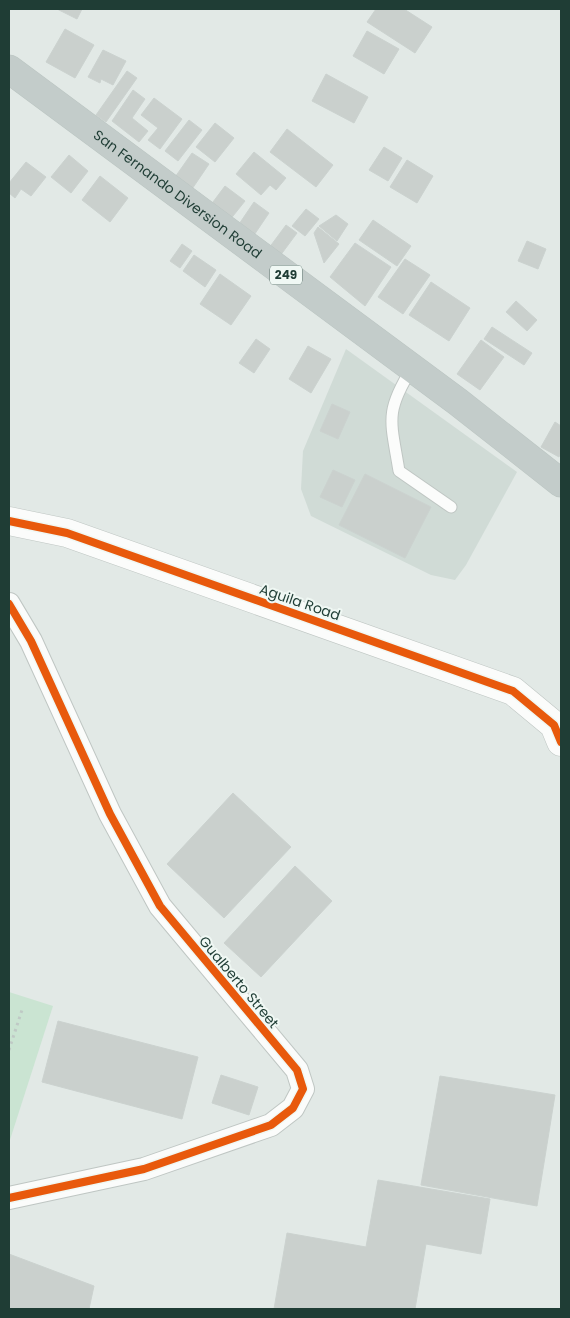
<svg xmlns="http://www.w3.org/2000/svg" width="570" height="1318" viewBox="0 0 570 1318" font-family="Poppins,sans-serif">
<style>
.built{fill:#d0dbd6}
.green{fill:#cae4d2}
.building{fill:#cad0cd;stroke:#cbd2cf}
.lines{fill:none;stroke-linecap:round;stroke-linejoin:round}
.service-casing{stroke:#bfc6c3;stroke-width:13}
.minor-casing{stroke:#bfc6c3;stroke-width:24}
.tertiary-casing{stroke:#bfc6c3;stroke-width:29}
.trunk-casing{stroke:#bbc5c2;stroke-width:29}
.path{stroke:#bfc9c5;stroke-width:3;stroke-dasharray:2.5 4;stroke-linecap:butt}
.service{stroke:#fbfcfb;stroke-width:11}
.minor{stroke:#fbfcfb;stroke-width:22}
.tertiary{stroke:#fbfcfb;stroke-width:28}
.trunk{stroke:#c3ccca;stroke-width:28}
.cycleway-casing{stroke:#f0f8f4;stroke-width:11}
.cycleway{stroke:#e8590c;stroke-width:8}
.labels{text-anchor:middle;stroke-width:4;stroke-linejoin:round;paint-order:stroke}
.shield{fill:#f0f8f4;stroke:#5e756e;stroke-width:1}
.shield-label{font-size:12px;font-weight:bold;fill:#1f3d35}
.street-label{font-size:14px;fill:#1f3d35;stroke:#f0f8f4}
</style>
<rect width="100%" height="100%" fill="#e2e9e6"/>
<!-- built -->
<path class="built" d="M 346,349 L 517,472 L 466,565 L 455,580 L 431,575 L 311,516 L 301,489 L 303,451 Z"/>
<!-- green -->
<path class="green" d="M 9,992 L 53,1006 L 9,1143 Z"/>
<!-- building -->
<path class="building" d="M 57,9 L 82,9 L 77,19 Z
M 376,9 L 404,9 L 432,27 L 415,53 L 367,22 Z
M 65,29 L 94,45 L 75,78 L 46,62 Z
M 367,31 L 399,49 L 384,74 L 353,56 Z
M 103,50 L 126,61 L 113,85 L 101,79 L 100,83 L 88,77 Z
M 127,71 L 137,78 L 106,122 L 96,115 Z
M 326,74 L 368,97 L 354,123 L 312,101 Z
M 133,90 L 145,99 L 132,118 L 148,131 L 139,142 L 112,121 Z
M 154,98 L 182,119 L 160,149 L 148,140 L 158,128 L 141,115 Z
M 189,120 L 202,130 L 178,161 L 165,151 Z
M 215,123 L 234,138 L 215,162 L 196,147 Z
M 287,129 L 333,165 L 316,187 L 270,152 Z
M 384,147 L 402,158 L 388,181 L 369,170 Z
M 254,152 L 286,178 L 276,190 L 270,185 L 261,195 L 236,174 Z
M 192,153 L 209,164 L 190,192 L 173,180 Z
M 69,155 L 88,171 L 71,193 L 51,177 Z
M 407,160 L 433,176 L 417,203 L 390,187 Z
M 26,162 L 46,177 L 31,196 L 21,189 L 15,198 L 9,193 L 9,183 Z
M 100,176 L 128,198 L 110,222 L 82,200 Z
M 225,186 L 245,201 L 229,221 L 210,206 Z
M 254,202 L 269,213 L 248,244 L 233,233 Z
M 306,209 L 319,219 L 305,236 L 292,226 Z
M 336,215 L 348,224 L 337,241 L 319,226 Z
M 373,220 L 411,246 L 397,266 L 359,240 Z
M 286,225 L 297,233 L 277,260 L 266,252 Z
M 318,227 L 339,244 L 324,263 L 314,233 Z
M 527,241 L 546,249 L 538,269 L 518,261 Z
M 355,243 L 391,267 L 365,306 L 330,277 Z
M 182,244 L 192,251 L 180,268 L 170,261 Z
M 194,255 L 216,270 L 205,287 L 183,271 Z
M 405,259 L 430,275 L 403,314 L 378,297 Z
M 220,274 L 251,296 L 231,325 L 200,304 Z
M 431,282 L 470,308 L 449,341 L 409,315 Z
M 516,301 L 537,320 L 527,331 L 506,312 Z
M 492,327 L 532,353 L 524,365 L 484,339 Z
M 256,339 L 270,349 L 254,373 L 239,363 Z
M 481,340 L 504,357 L 480,390 L 457,374 Z
M 308,346 L 331,359 L 311,393 L 289,379 Z
M 332,404 L 350,412 L 338,439 L 320,431 Z
M 555,422 L 561,426 L 561,452 L 559,457 L 541,447 Z
M 333,470 L 355,480 L 342,507 L 320,497 Z
M 365,474 L 431,507 L 405,558 L 339,525 Z
M 233,793 L 291,847 L 224,918 L 167,864 Z
M 295,866 L 332,901 L 261,977 L 224,943 Z
M 58,1021 L 198,1057 L 182,1119 L 42,1082 Z
M 221,1075 L 258,1087 L 249,1115 L 212,1103 Z
M 440,1076 L 555,1095 L 537,1206 L 421,1185 Z
M 378,1180 L 490,1199 L 481,1254 L 426,1244 L 415,1309 L 274,1309 L 287,1233 L 366,1247 Z
M 9,1254 L 94,1286 L 89,1309 L 9,1309 Z"/>
<g class="lines">
<defs>
<path id="service" d="M 412,368 C 384,413 391,421 399,471 L 451,507"/>
<path id="minor" d="M 9,604 L 31,641 L 110,814 L 160,906 L 297,1070 L 303,1089 L 293,1108 L 271,1125 L 144,1169 L 9,1198"/>
<path id="tertiary" d="M 9,521 L 67,533 L 513,691 L 554,725 L 561,742"/>
<g id="trunk">
<path id="s1" d="M 9,69 L 458,402 L 561,483"/>
</g>
</defs>
<!-- service casing -->
<use href="#service" class="service-casing"/>
<!-- minor casing -->
<use href="#minor" class="minor-casing"/>
<!-- tertiary casing -->
<use href="#tertiary" class="tertiary-casing"/>
<!-- trunk casing -->
<use href="#trunk" class="trunk-casing"/>
<!-- path -->
<path class="path" d="M 9,1050 L 22,1010"/>
<!-- service -->
<use href="#service" class="service"/>
<!-- minor -->
<use href="#minor" class="minor"/>
<!-- tertiary -->
<use href="#tertiary" class="tertiary"/>
<!-- trunk -->
<use href="#trunk" class="trunk"/>
<defs>
<path id="cycleway" d="M 9,521 L 67,533 L 513,691 L 554,725 L 561,742
M 9,604 L 31,641 L 110,814 L 160,906 L 297,1070 L 303,1089 L 293,1108 L 271,1125 L 144,1169 L 9,1198"/>
</defs>
<!-- cycleway casing -->
<use href="#cycleway" class="cycleway-casing"/>
<!-- cycleway -->
<use href="#cycleway" class="cycleway"/>
</g>
<g class="labels">
<!-- shield labels -->
<rect class="shield" x="270" y="265.5" width="32" height="19" rx="4"/>
<g class="shield-label">
<text x="286" y="279">249</text>
</g>
<!-- street labels -->
<g class="street-label">
<text dy="5" stroke="none"><textPath href="#s1" startOffset="210">San Fernando Diversion Road</textPath></text>
<text transform="translate(300 602) rotate(19)" y="5">Aguila Road</text>
<text transform="translate(239 982) rotate(50)" y="5">Gualberto Street</text>
</g>
</g>
<!-- border -->
<rect width="570" height="1318" fill="none" stroke="#1f3d35" stroke-width="20"/>
</svg>
